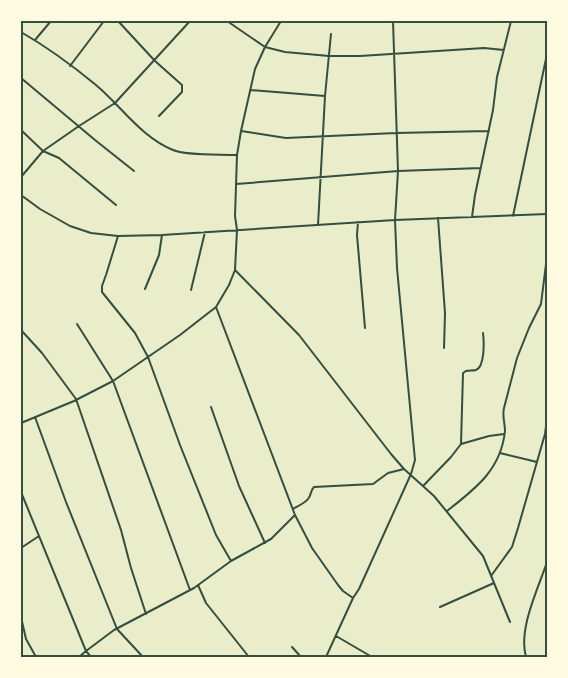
<svg xmlns="http://www.w3.org/2000/svg" width="568" height="678" viewBox="0 0 568 678" font-family="Spectral,serif">
<style>
.lines{fill:none;stroke-linecap:round;stroke-linejoin:round}
.minor{stroke:#344e41;stroke-width:2}
.neatline{fill:none;stroke:#344e41;stroke-width:2}
</style>
<rect width="100%" height="100%" fill="#e9edc9"/>
<g class="lines">
<!-- minor -->
<path class="minor" d="M 118,21 L 155,61 L 182,85 L 182,92 L 159,116
M 227,21 L 265,47 L 285,52 L 329,56 L 360,56 L 484,48 L 504,50
M 21,32 C 47,47 73,66 96,85 C 122,107 141,137 173,150 C 187,156 221,154 237,155
M 35,40 L 51,21
M 70,66 L 104,21
M 21,78 L 95,140 L 134,171
M 251,90 L 325,96
M 21,130 L 43,151 L 59,158 L 116,205
M 241,131 L 286,138 L 396,133 L 489,131
M 21,177 L 43,151 L 79,126 L 115,103 L 190,21
M 236,184 L 398,171 L 481,168
M 21,195 L 40,209 L 70,226 L 91,233 L 118,236 L 162,235 L 395,220 L 547,214
M 513,216 L 547,54
M 472,217 L 475,195 L 493,110 L 497,77 L 511,21
M 438,218 L 445,313 L 444,348
M 358,222 L 357,235 L 365,328
M 318,225 L 325,96 L 331,34
M 118,236 L 106,275 L 102,286 L 102,292 L 135,333 L 148,357 L 180,445 L 216,535 L 231,561
M 235,270 L 299,335 L 391,454 L 404,469 L 434,496 L 483,556 L 510,622
M 145,289 L 159,255 L 162,235
M 191,290 L 205,232
M 216,307 L 295,515 L 312,548 L 338,585 L 343,591 L 353,598 L 359,589 L 411,474 L 415,460 L 397,268 L 395,220 L 398,171 L 393,21
M 77,324 L 113,381 L 190,590
M 21,330 L 42,353 L 76,399 L 121,530 L 131,568 L 146,614
M 211,407 L 239,486 L 265,543
M 35,417 L 66,502 L 117,629 L 143,657
M 21,423 L 74,401 L 113,381 L 180,335 L 216,307 L 229,285 L 235,270 L 237,230 L 235,216 L 237,155 L 241,131 L 255,69 L 265,47 L 281,21
M 461,444 L 489,436 L 504,434
M 500,453 L 537,462
M 423,486 L 451,457 L 461,444 L 463,373 L 466,371 C 469,370 472,371 476,370 C 485,367 484,341 483,333
M 21,492 L 86,651 L 114,630 L 194,588 L 231,561 L 271,539 L 295,515
M 293,509 C 298,506 305,503 308,499 C 312,494 310,491 314,487 L 373,484 L 388,473 L 404,469
M 447,511 C 475,489 501,470 505,431 C 505,423 502,416 504,408 L 517,358 L 529,328 L 541,304 L 547,256
M 21,548 L 39,536
M 491,576 L 512,547 L 518,528 L 545,434 L 547,419
M 198,585 L 206,603 L 249,657
M 440,607 L 494,583
M 21,617 L 26,639 L 36,657
M 336,636 L 372,657
M 292,647 L 301,657
M 79,657 L 86,651 L 91,657
M 326,657 L 353,598
M 526,657 C 518,629 538,589 547,562"/>
</g>
<!-- border -->
<rect width="568" height="678" fill="none" stroke="#fefae0" stroke-width="45"/>
<rect x="22" y="22" width="524" height="634" class="neatline"/>
</svg>
